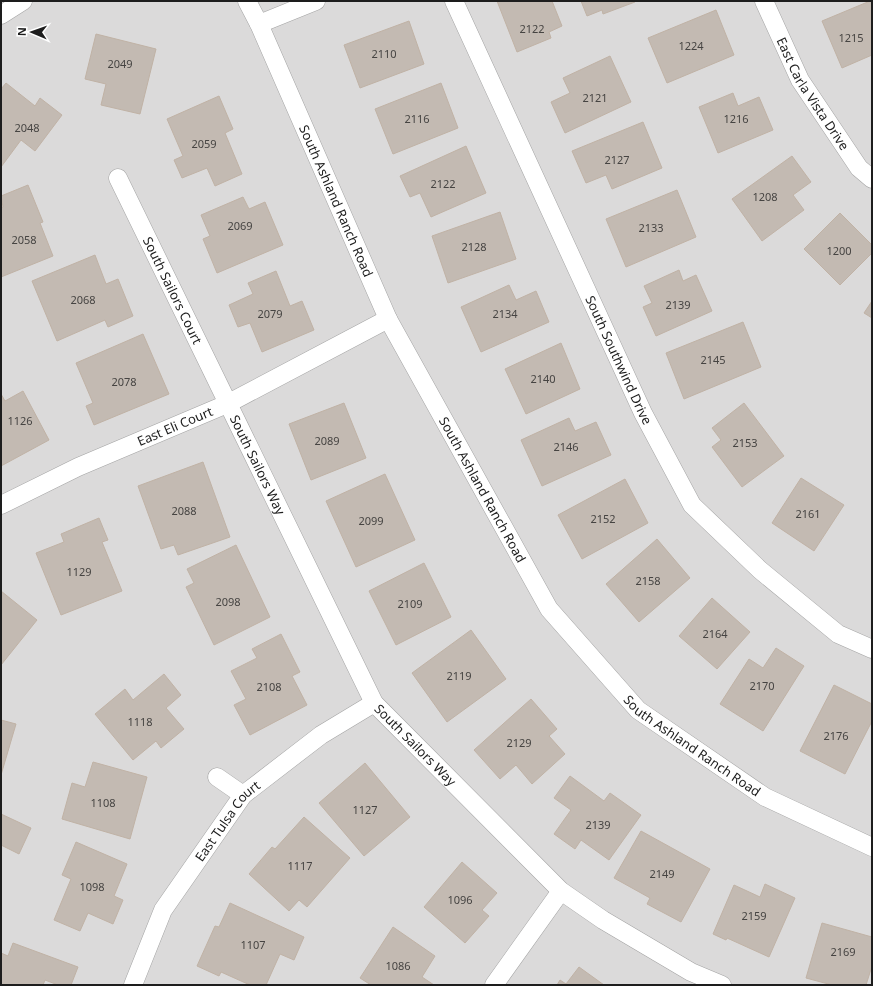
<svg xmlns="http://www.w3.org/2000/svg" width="873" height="986" viewBox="0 0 873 986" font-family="'Noto Sans',sans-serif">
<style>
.residential{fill:#dbdada}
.building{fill:#c3bab2;stroke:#c0b2a5}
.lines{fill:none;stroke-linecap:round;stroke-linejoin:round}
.minor-casing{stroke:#a4a4a4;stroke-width:19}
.minor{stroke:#fff;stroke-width:18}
.labels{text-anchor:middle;stroke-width:3;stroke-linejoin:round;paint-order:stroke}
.number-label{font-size:11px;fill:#464442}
.street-label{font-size:13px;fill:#1d1d1d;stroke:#fff}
</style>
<rect width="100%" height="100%" fill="#efebe3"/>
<!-- residential -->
<path class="residential" d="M 1,1 L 872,1 L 872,985 L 1,985 Z"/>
<!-- building -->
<path class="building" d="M 497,1 L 552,1 L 562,26 L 549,32 L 551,38 L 517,52 Z
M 581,1 L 635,1 L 635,2 L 603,14 L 602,10 L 587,16 Z
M 870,1 L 872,1 L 872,55 L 842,68 L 822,21 Z
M 716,10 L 734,55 L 667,83 L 648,38 Z
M 409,21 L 424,64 L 360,88 L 344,45 Z
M 96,34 L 156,49 L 140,114 L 101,105 L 106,84 L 85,79 Z
M 610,56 L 631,102 L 565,133 L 551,102 L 570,93 L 563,78 Z
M 6,83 L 35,106 L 40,98 L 62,115 L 35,151 L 21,140 L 1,167 L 1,89 Z
M 441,83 L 458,128 L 393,154 L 375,109 Z
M 733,93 L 738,106 L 759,97 L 773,130 L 718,153 L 699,107 Z
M 219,96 L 233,129 L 225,133 L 242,174 L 215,186 L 207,168 L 182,178 L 174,160 L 183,156 L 167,119 Z
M 643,122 L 662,168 L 612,189 L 606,175 L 586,183 L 572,151 Z
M 466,146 L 486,193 L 431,217 L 420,193 L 410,197 L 400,176 Z
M 792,156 L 811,182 L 793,195 L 804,210 L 762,241 L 732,199 Z
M 28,185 L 43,222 L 40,223 L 53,256 L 1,277 L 1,208 L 3,207 L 1,196 Z
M 677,190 L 696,237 L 626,267 L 606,219 Z
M 243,197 L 249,209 L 265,202 L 283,245 L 217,273 L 203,239 L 210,236 L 201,215 Z
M 500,212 L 516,259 L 448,283 L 432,236 Z
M 840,213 L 872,245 L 872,253 L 840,285 L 804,249 Z
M 95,255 L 106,284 L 118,279 L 133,316 L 108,327 L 105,320 L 57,341 L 32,281 Z
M 679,270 L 683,281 L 696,275 L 712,311 L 656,336 L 643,307 L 652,303 L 644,286 Z
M 276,271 L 290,306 L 302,301 L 314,330 L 262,352 L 250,323 L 238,327 L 229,305 L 253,294 L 248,283 Z
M 509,285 L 516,300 L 536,291 L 549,322 L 481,352 L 461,307 Z
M 872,301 L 872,318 L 864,313 Z
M 743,322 L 761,367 L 684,399 L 666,353 Z
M 143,334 L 169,394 L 94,425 L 86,406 L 93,403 L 76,363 Z
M 561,343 L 580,389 L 526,414 L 505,369 Z
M 23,391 L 49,440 L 1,466 L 1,394 L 5,401 Z
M 344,403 L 366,458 L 311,480 L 289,424 Z
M 744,403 L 784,456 L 742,487 L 712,447 L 721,440 L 712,428 Z
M 569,418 L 575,431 L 596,422 L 611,455 L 542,486 L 521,440 Z
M 203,462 L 230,537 L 178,555 L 174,545 L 161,549 L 138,486 Z
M 385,474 L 415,540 L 356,567 L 326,501 Z
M 801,478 L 844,505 L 814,551 L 772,523 Z
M 625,479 L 648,523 L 582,559 L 558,515 Z
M 99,518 L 108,540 L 102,542 L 122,591 L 61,615 L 36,553 L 64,542 L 61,534 Z
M 657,539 L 690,578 L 639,622 L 606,584 Z
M 236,545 L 270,617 L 214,645 L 186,587 L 194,583 L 187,569 Z
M 424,563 L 451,617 L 396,645 L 369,591 Z
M 1,591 L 37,620 L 1,665 Z
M 712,598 L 750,632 L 717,669 L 679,636 Z
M 471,630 L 506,679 L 447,722 L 412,673 Z
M 281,634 L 300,672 L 292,676 L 307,705 L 250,735 L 234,705 L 246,699 L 231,671 L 257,658 L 252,649 Z
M 776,648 L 804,666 L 763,731 L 720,704 L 749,659 L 763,668 Z
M 164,674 L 181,695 L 166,708 L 184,729 L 161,748 L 156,741 L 133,760 L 95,714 L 125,689 L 133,700 Z
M 834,685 L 872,704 L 872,721 L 845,774 L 800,751 Z
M 531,699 L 557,729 L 549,736 L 565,754 L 532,784 L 516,765 L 500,779 L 474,750 Z
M 1,720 L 16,724 L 1,775 Z
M 93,762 L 147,777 L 130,839 L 62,819 L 72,783 L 85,787 Z
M 365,763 L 410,817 L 364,856 L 319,803 Z
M 570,776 L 604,801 L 610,793 L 641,815 L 609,860 L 581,840 L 575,849 L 554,834 L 571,810 L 554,798 Z
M 1,814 L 31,828 L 19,854 L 1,845 Z
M 304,817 L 350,858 L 307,907 L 299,900 L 289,911 L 249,874 L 272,847 L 275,849 Z
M 641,831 L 710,869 L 681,922 L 647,904 L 650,898 L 614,878 Z
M 76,842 L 127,864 L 114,896 L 123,900 L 113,924 L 88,913 L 80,931 L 54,920 L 71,879 L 62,875 Z
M 462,862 L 497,893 L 482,910 L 489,916 L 465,943 L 424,907 Z
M 765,884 L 795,898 L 769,957 L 727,938 L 726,940 L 713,934 L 734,885 L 760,897 Z
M 230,903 L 304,937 L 294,960 L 280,954 L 266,985 L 250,985 L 221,972 L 219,976 L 197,966 L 215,926 L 219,927 Z
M 822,923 L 872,937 L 872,966 L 866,985 L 832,985 L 806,978 Z
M 393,927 L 435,956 L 422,977 L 434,985 L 371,985 L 360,978 Z
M 13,943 L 78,967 L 71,985 L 58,985 L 45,980 L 43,985 L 1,985 L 1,953 L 8,956 Z
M 579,967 L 604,985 L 557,985 L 560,980 L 566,984 Z"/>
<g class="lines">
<defs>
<g id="minor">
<path id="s1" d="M 247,1 L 259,24 L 388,319 L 549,609 L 638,710 L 765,797 L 872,847"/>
<path id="s2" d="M 454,1 L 643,413 L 692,505 L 760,570 L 838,634 L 872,649"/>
<path id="s3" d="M 764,1 L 800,80 L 859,168 L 872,179"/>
<path d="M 1,15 L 23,1"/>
<path d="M 259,24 L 316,1"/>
<path id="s4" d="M 118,178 L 374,703 L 561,891 L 603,920 L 691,972 L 722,985"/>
<path id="s5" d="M 1,505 L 78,467 L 227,404 L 388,319"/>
<path d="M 217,777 L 243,795"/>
<path id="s6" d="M 133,985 L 163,910 L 243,795 L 321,735 L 374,703"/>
<path d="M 494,985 L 561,891"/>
</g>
</defs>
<!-- minor casing -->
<use href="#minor" class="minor-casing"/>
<!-- minor -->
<use href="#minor" class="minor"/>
</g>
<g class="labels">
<!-- number labels -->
<g class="number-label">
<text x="532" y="33">2122</text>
<text x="851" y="42">1215</text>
<text x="691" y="50">1224</text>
<text x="384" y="58">2110</text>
<text x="120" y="68">2049</text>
<text x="595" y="102">2121</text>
<text x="417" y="123">2116</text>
<text x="736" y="123">1216</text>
<text x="27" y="132">2048</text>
<text x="204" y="148">2059</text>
<text x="617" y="164">2127</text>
<text x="443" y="188">2122</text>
<text x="765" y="201">1208</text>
<text x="240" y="230">2069</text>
<text x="651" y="232">2133</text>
<text x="24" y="244">2058</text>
<text x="474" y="251">2128</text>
<text x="839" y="255">1200</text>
<text x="83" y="304">2068</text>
<text x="678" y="309">2139</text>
<text x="270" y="318">2079</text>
<text x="505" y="318">2134</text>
<text x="713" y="364">2145</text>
<text x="543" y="383">2140</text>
<text x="124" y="386">2078</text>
<text x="20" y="425">1126</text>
<text x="327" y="445">2089</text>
<text x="745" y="447">2153</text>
<text x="566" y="451">2146</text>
<text x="184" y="515">2088</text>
<text x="808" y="518">2161</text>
<text x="603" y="523">2152</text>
<text x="371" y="525">2099</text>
<text x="79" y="576">1129</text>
<text x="648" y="585">2158</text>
<text x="228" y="606">2098</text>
<text x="410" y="608">2109</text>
<text x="715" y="638">2164</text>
<text x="459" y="680">2119</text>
<text x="762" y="690">2170</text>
<text x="269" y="691">2108</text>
<text x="140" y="726">1118</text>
<text x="836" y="740">2176</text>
<text x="519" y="747">2129</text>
<text x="103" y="807">1108</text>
<text x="365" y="814">1127</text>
<text x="598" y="829">2139</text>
<text x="300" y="870">1117</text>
<text x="662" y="878">2149</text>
<text x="92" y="891">1098</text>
<text x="460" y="904">1096</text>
<text x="754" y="920">2159</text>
<text x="253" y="949">1107</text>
<text x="843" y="956">2169</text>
<text x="398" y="970">1086</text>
</g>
<!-- street labels -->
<g class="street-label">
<text dy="5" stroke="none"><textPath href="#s3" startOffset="105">East Carla Vista Drive</textPath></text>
<text dy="5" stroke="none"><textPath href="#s1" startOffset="219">South Ashland Ranch Road</textPath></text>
<text dy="5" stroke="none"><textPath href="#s4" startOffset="125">South Sailors Court</textPath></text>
<text dy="5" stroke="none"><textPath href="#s2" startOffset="395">South Southwind Drive</textPath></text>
<text dy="5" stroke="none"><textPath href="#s5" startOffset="191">East Eli Court</textPath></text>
<text dy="5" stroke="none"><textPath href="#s4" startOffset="319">South Sailors Way</textPath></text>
<text dy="5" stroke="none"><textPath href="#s1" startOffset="543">South Ashland Ranch Road</textPath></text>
<text dy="5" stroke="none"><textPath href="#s1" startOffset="879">South Ashland Ranch Road</textPath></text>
<text dy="5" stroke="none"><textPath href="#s4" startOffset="643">South Sailors Way</textPath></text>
<text dy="5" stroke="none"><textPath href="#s6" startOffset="191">East Tulsa Court</textPath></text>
</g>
</g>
<!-- border -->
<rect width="873" height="986" fill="none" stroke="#1d1d1d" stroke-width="4"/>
<!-- north arrow -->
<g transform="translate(32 32) rotate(272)" stroke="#ffffff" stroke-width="3" paint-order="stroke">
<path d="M0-3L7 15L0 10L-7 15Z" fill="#1d1d1d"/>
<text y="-6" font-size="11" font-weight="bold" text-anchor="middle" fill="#1d1d1d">N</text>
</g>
</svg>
